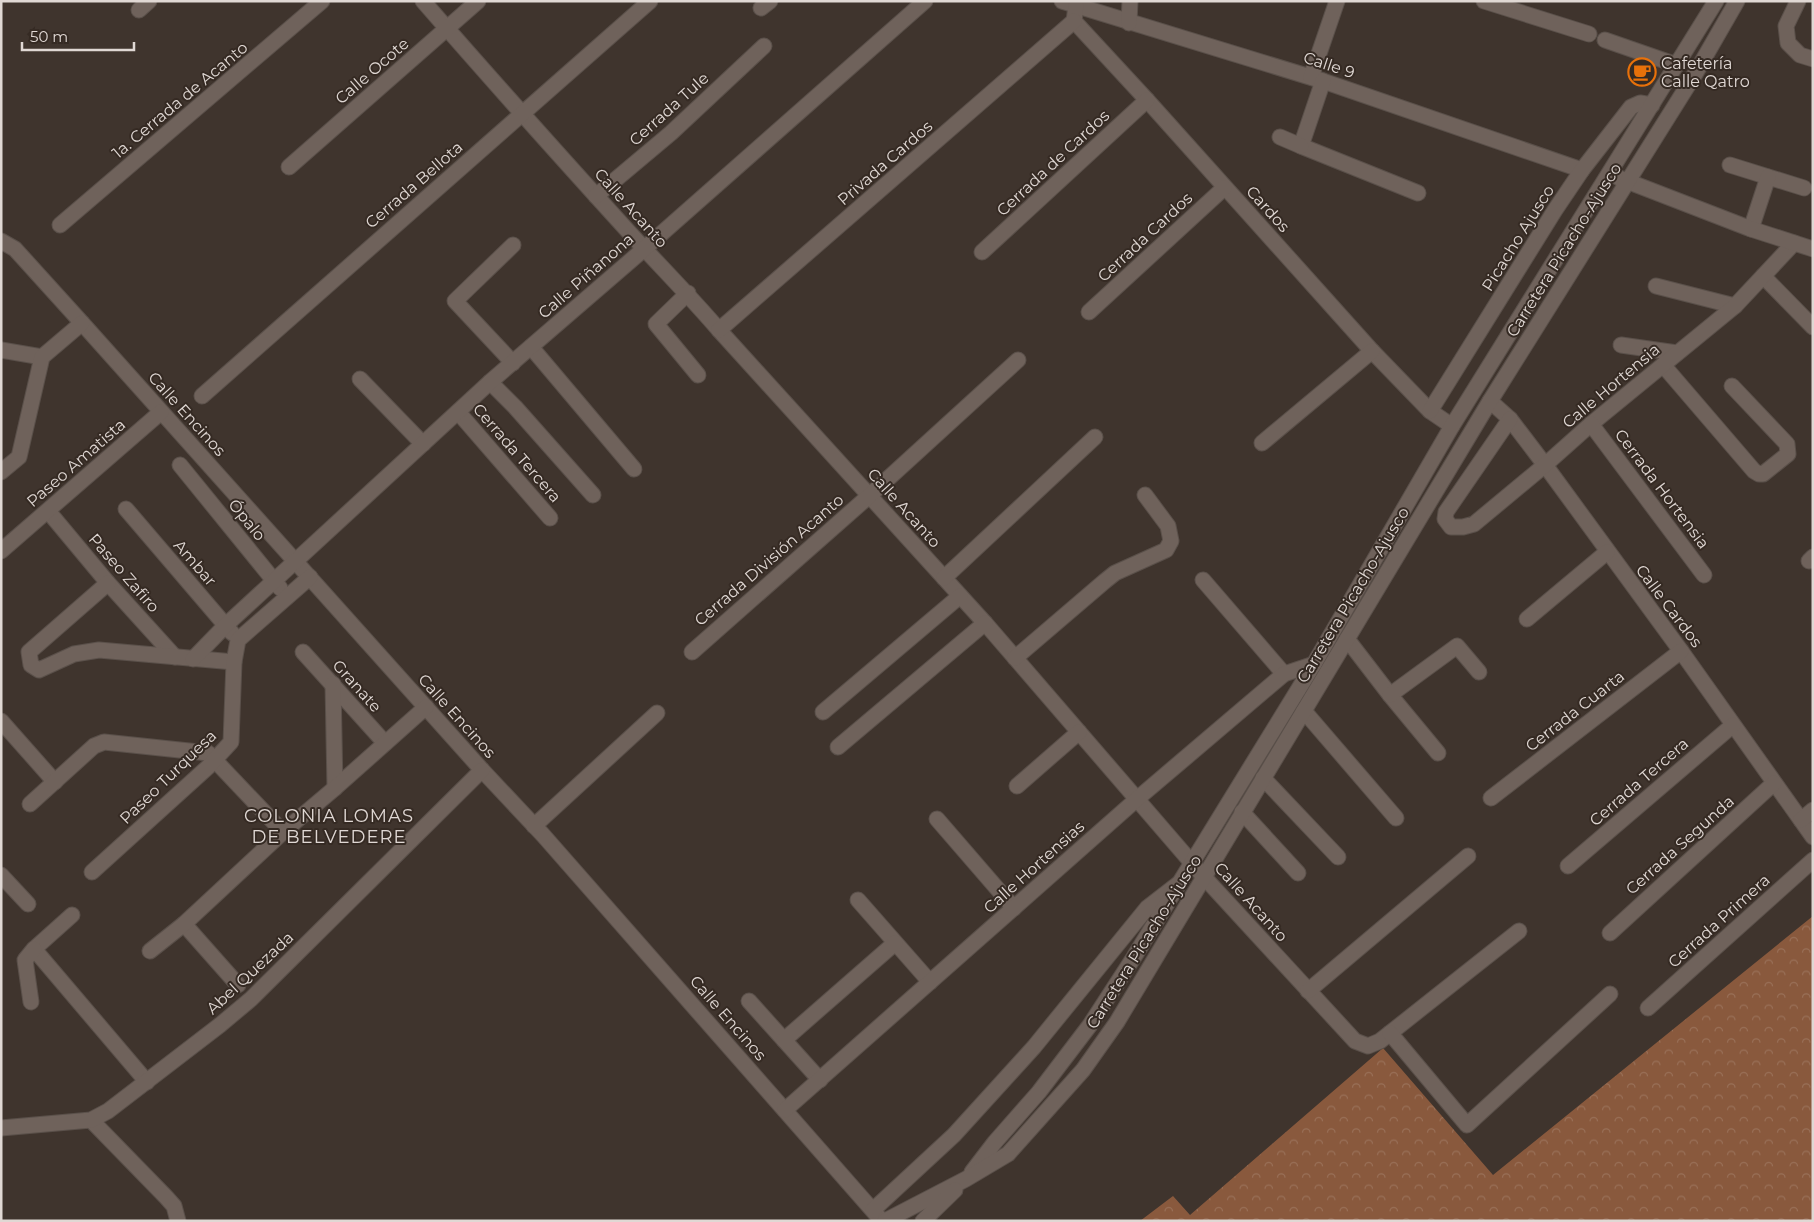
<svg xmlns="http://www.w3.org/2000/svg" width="1814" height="1222" font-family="Montserrat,sans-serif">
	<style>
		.forest { fill: url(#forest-crowns) }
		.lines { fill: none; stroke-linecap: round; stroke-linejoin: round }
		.street-casing { stroke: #5a504a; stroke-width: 17 }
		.secondary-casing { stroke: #5a504a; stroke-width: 17 }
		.street { stroke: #6f625b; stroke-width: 15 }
		.secondary { stroke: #6f625b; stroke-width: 15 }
		.labels { text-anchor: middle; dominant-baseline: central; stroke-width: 4; stroke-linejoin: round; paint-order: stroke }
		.poi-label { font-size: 16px; fill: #e0d8d4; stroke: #352a23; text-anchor: start }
		.street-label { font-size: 16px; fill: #e0d8d4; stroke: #352a23 }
		.neighbourhood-label { font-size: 18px; letter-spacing: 1px; fill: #e0d8d4; stroke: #352a23 }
	</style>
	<defs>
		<pattern id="forest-crowns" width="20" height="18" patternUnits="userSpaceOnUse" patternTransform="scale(1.25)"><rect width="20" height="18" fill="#89593d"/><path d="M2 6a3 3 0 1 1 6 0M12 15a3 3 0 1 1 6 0" fill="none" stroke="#997058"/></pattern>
	</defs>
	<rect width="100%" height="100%" fill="#3f342d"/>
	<path class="forest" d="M1813,916V1221H1140L1173,1196L1190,1215L1383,1048L1493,1175Z"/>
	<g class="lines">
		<g class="street-casing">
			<g id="street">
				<path d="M423,1C490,78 558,154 627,230C658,264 690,296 719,330L985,623L1204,877L1355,1041L1368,1046L1380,1041L1519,931"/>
				<path d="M1062,1L1323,81L1582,170"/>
				<path d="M1484,1L1589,34"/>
				<path d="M1798,1L1786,26L1788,43L1800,55L1813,59"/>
				<path d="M1076,6L1074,21L1147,100L1372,351L1430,411L1452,426"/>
				<path d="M761,8L770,1"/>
				<path d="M139,10L149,1"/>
				<path d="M1129,23L1130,1"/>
				<path d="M1605,40L1677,65"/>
				<path d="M1311,77L1337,1"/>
				<path d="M1323,81L1301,146L1418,193"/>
				<path d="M1280,137L1301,146"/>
				<path d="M1730,165L1804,188"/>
				<path d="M289,167L478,1"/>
				<path d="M596,196L671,133L764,46"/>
				<path d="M60,225L322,1"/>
				<path d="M1751,229L1768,177"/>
				<path d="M1,241L15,249L82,323L482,770L543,835L882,1221"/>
				<path d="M982,252L1147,100"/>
				<path d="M1763,276L1813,327"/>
				<path d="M1656,286L1735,306"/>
				<path d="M688,293L656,324L698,375"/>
				<path d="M1089,312L1224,188"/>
				<path d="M719,330L1074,21"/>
				<path d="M1621,345L1677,353"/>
				<path d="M531,347L634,469"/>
				<path d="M1,350L42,357"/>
				<path d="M513,363L455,301L513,245"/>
				<path d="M1663,365L1754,471L1759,474H1763L1788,454L1787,444L1732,386"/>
				<path d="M360,379L423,444"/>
				<path d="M490,382L515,407L593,495"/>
				<path d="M202,396L650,1"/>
				<path d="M1490,401L1510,419L1545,465L1681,651L1813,837"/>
				<path d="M1430,411L1555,210L1582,170L1631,107L1640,103L1652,105"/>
				<path d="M458,412L550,518"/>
				<path d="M1510,419L1446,512L1445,519L1451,527H1463L1474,524L1545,465L1591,424L1735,306L1794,243"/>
				<path d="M1591,424L1704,575"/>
				<path d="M1262,443L1372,351"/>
				<path d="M180,465L280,588"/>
				<path d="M1,472L19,457L42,357L82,323"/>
				<path d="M126,509L232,633"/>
				<path d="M48,511L108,583L175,657"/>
				<path d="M1,551L161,412"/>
				<path d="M1809,561L1813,557"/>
				<path d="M944,578L1095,437"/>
				<path d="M1203,580L1284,674"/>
				<path d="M108,583L29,652L31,665L39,670L74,654L99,650L234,662"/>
				<path d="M1527,619L1607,552"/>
				<path d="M1347,639L1390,695L1438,753"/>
				<path d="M303,652L385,743"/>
				<path d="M692,652L869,496L1018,360"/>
				<path d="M1015,658L1105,581L1115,573L1166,550L1171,541L1168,526L1145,495"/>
				<path d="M193,659L226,625L490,382L644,249L925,1"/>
				<path d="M333,684L335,788"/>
				<path d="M1390,695L1457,646L1479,672"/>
				<path d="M1304,711L1396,818"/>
				<path d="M823,712L960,596"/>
				<path d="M1,721L55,782"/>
				<path d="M838,747L985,623"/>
				<path d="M1263,778L1338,857"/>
				<path d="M1017,786L1079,732"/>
				<path d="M1491,798L1681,651"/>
				<path d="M30,804L94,746L104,742L208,753L283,832"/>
				<path d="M1242,812L1298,873"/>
				<path d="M937,819L1014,908"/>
				<path d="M1801,820L1813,810"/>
				<path d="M534,826L657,713"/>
				<path d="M1568,866L1733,725"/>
				<path d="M92,872L208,767L231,742L234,662L238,640L310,577"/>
				<path d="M1,875L28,904"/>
				<path d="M858,900L930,982"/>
				<path d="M72,915L34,949L147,1082"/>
				<path d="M184,924L238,985"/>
				<path d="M1610,933L1774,783"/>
				<path d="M150,951L184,924L283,832L335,788L426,707"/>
				<path d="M1308,991L1468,856"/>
				<path d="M749,1001L784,1040"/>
				<path d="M31,1002L25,960L34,949"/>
				<path d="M1648,1008L1813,860"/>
				<path d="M1390,1033L1467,1125L1610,994"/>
				<path d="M820,1080L784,1040L895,943"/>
				<path d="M785,1110L1137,799L1284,674L1314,664"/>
				<path d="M91,1120L166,1197L174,1206L178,1221"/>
				<path d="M1,1128L91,1120L108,1111L220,1025L251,999L482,770"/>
				<path d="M873,1210L954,1135L1034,1047L1147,908L1178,884"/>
			</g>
		</g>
		<g class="secondary-casing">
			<g id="secondary">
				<path d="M1619,178L1751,229L1813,249"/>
				<path d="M972,1172L995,1142L1039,1092L1090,1025L1134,957L1314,664L1452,426L1716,1"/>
				<path d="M885,1221L966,1179L1008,1154L1083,1070L1117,1022L1490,401L1695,74L1737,1"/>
				<path d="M923,1221L955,1190"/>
			</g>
		</g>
		<use href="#street" class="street"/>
		<use href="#secondary" class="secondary"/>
	</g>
	<defs>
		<g id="cafe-ring" transform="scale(1.4375)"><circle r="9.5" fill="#352a23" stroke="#e8710a" stroke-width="1.5"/><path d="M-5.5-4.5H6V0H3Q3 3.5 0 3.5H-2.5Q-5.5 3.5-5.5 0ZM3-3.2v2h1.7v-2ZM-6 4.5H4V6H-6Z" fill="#e8710a"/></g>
	</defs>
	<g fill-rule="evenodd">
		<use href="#cafe-ring" x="1642" y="72"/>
	</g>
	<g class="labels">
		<g class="poi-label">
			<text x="1661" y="63">Cafetería<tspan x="1661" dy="18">Calle Qatro</tspan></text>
		</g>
		<g class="street-label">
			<text transform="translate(1329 65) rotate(18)">Calle 9</text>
			<text transform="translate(372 71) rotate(-41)">Calle Ocote</text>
			<text transform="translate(180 100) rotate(-40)">1a. Cerrada de Acanto</text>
			<text transform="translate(669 109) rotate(-42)">Cerrada Tule</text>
			<text transform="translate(885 163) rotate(-41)">Privada Cardos</text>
			<text transform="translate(1053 163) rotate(-43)">Cerrada de Cardos</text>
			<text transform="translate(414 185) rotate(-41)">Cerrada Bellota</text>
			<text transform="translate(631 208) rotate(48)">Calle Acanto</text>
			<text transform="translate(1268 209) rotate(48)">Cardos</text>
			<text transform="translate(1145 237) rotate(-43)">Cerrada Cardos</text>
			<text transform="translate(1518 238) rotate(-58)">Picacho Ajusco</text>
			<text transform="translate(1564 250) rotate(-58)">Carretera Picacho-Ajusco</text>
			<text transform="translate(586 276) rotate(-41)">Calle Piñanona</text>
			<text transform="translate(1611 386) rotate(-40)">Calle Hortensia</text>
			<text transform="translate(187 414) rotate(48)">Calle Encinos</text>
			<text transform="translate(517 453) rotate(49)">Cerrada Tercera</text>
			<text transform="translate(76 463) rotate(-41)">Paseo Amatista</text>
			<text transform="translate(1662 489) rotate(53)">Cerrada Hortensia</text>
			<text transform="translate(904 508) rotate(48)">Calle Acanto</text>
			<text transform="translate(247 520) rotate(51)">Ópalo</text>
			<text transform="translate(769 560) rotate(-41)">Cerrada División Acanto</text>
			<text transform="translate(195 563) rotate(49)">Ambar</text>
			<text transform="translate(124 573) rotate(49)">Paseo Zafiro</text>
			<text transform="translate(1353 595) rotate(-59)">Carretera Picacho-Ajusco</text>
			<text transform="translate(1669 606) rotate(53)">Calle Cardos</text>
			<text transform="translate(357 686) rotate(48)">Granate</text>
			<text transform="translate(1575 711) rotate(-38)">Cerrada Cuarta</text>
			<text transform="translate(457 716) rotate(48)">Calle Encinos</text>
			<text transform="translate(168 777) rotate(-44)">Paseo Turquesa</text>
			<text transform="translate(1639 782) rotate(-41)">Cerrada Tercera</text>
			<text transform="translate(1680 845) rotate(-42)">Cerrada Segunda</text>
			<text transform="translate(1034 867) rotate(-42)">Calle Hortensias</text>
			<text transform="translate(1251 902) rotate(48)">Calle Acanto</text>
			<text transform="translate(1719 921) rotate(-42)">Cerrada Primera</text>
			<text transform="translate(1144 942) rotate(-58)">Carretera Picacho-Ajusco</text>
			<text transform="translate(250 973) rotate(-43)">Abel Quezada</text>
			<text transform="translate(728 1018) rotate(49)">Calle Encinos</text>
		</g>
		<g class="neighbourhood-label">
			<text x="329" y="816">COLONIA LOMAS<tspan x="329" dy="21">DE BELVEDERE</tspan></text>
		</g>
	</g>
	<rect width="1814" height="1222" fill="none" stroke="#e0d8d4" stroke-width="5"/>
	<path d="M22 42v8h112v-8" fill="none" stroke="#e0d8d4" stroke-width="2.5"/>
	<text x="30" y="42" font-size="15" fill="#e0d8d4" stroke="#352a23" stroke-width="4" paint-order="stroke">50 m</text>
</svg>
